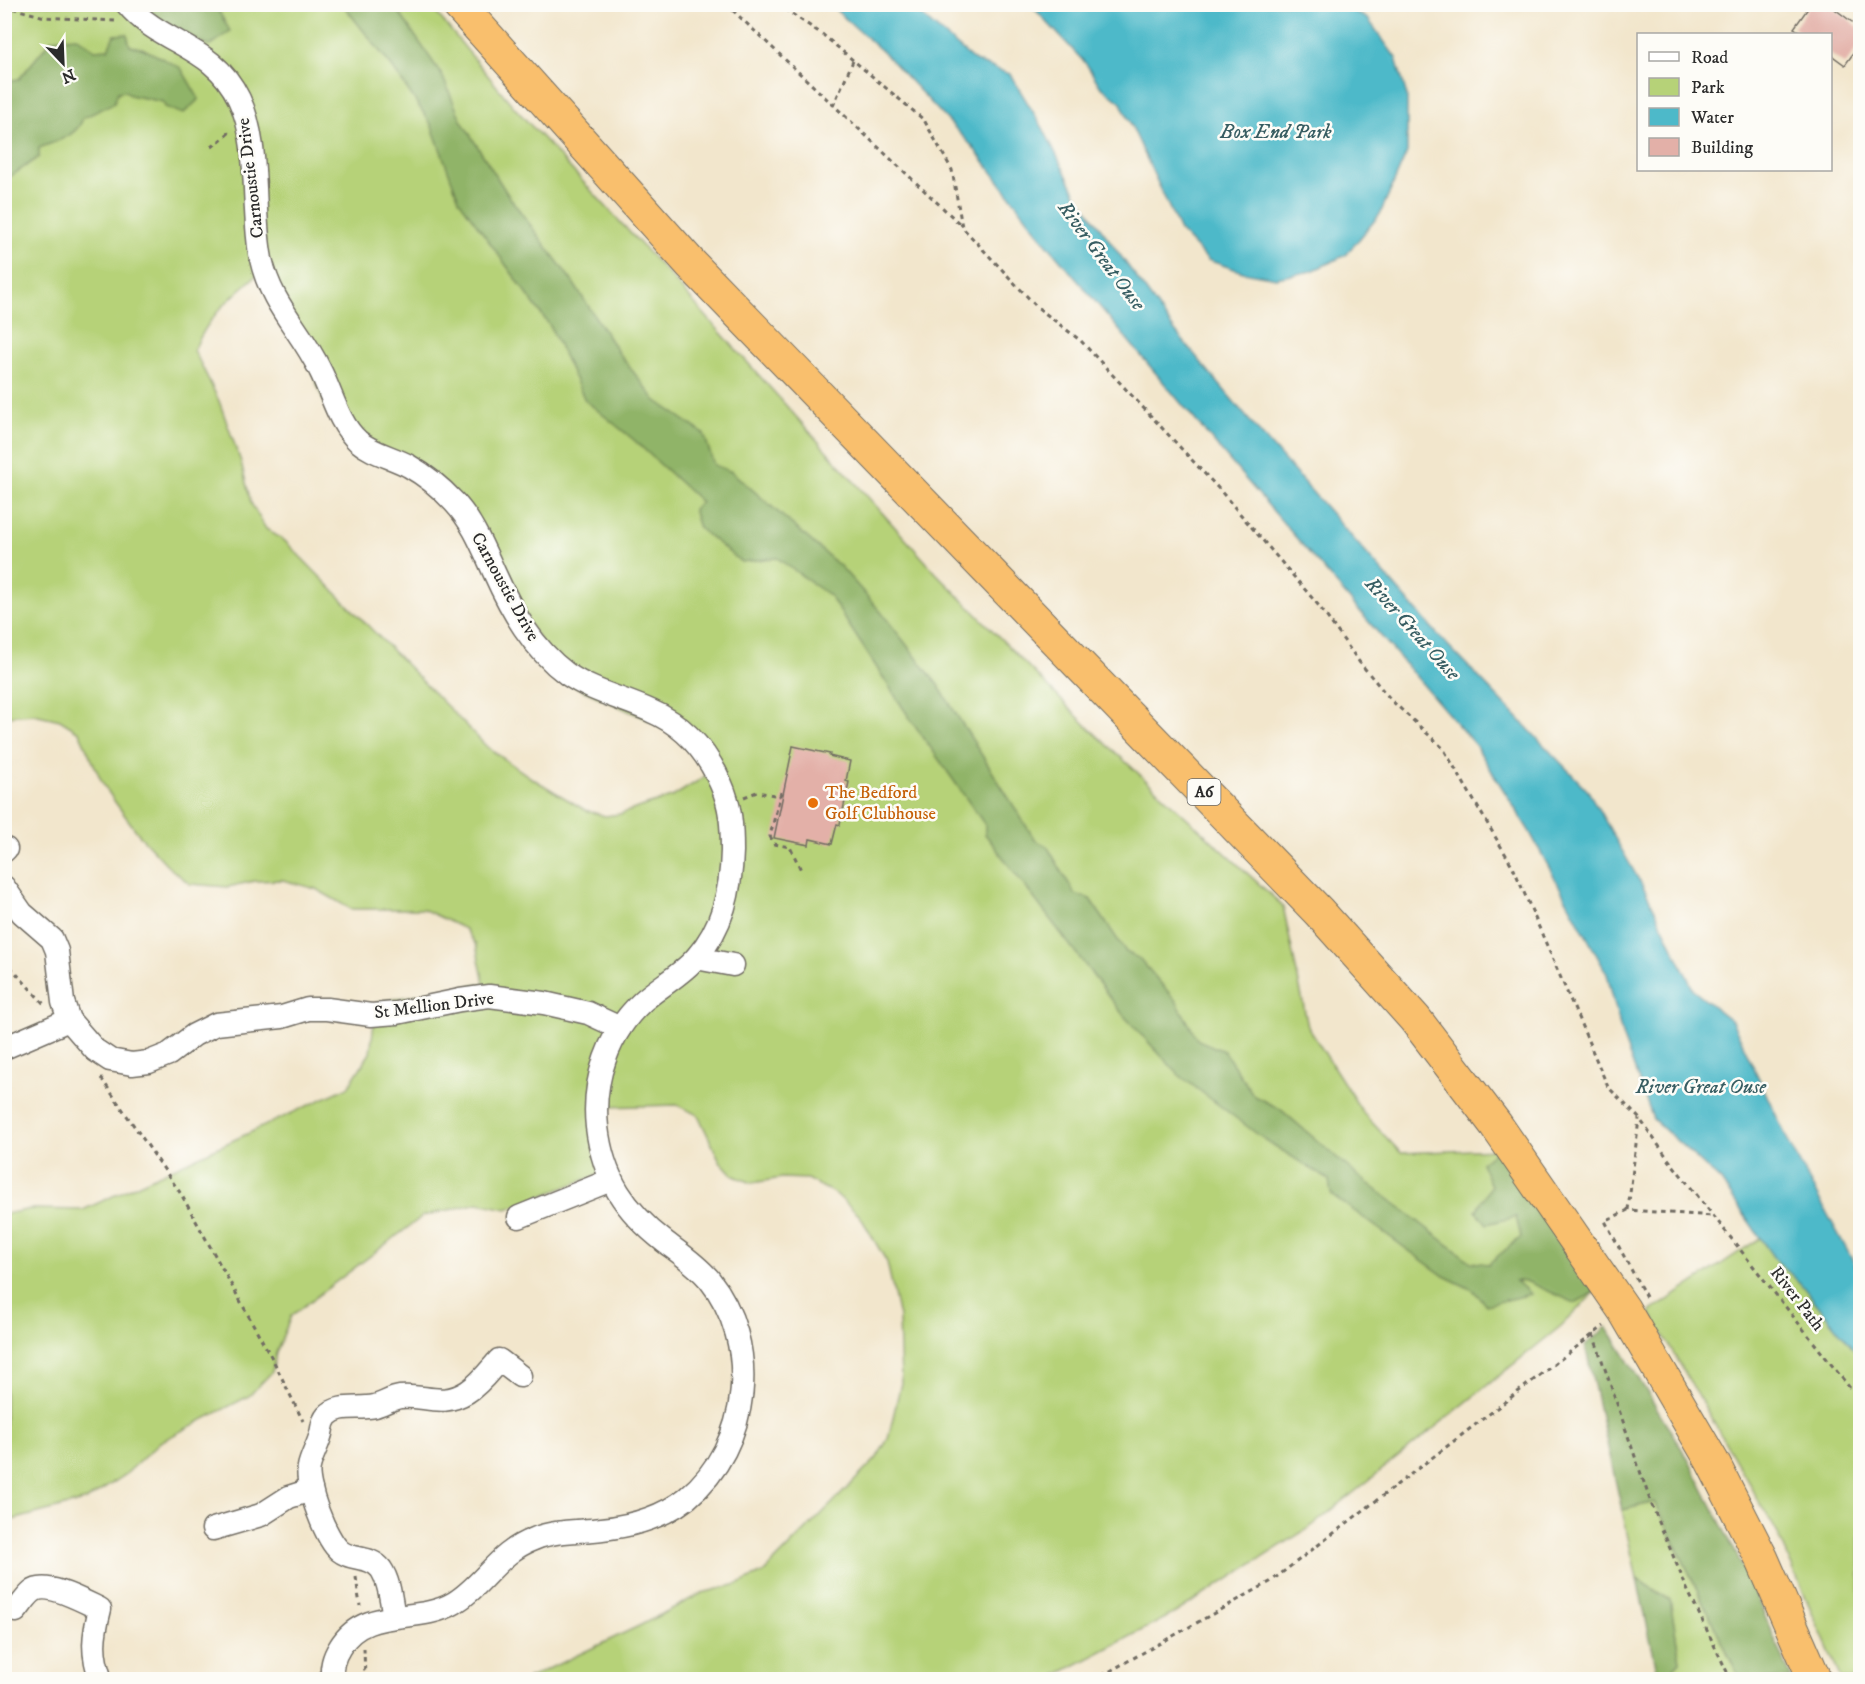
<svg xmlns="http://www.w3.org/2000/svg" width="1865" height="1684" font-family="'IM FELL DW Pica',serif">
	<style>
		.green { fill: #b6d278; stroke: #707e52; stroke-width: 1.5; fill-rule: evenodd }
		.forest { fill: #90b468; stroke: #5e704a; stroke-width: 1.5 }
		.water { fill: #4db9c9; stroke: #3c727a; stroke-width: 1.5 }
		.building { fill: #e3b0a8 }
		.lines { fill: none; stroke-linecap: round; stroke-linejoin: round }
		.minor-casing { stroke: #716c63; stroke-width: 25 }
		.highway-casing { stroke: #716c63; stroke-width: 35 }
		.path { stroke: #716c63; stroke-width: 3; stroke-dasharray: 4.5 4.5; stroke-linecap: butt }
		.minor { stroke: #fff; stroke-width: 22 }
		.highway { stroke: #f9bf6d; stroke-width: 33 }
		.food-dot { fill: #e8710a; stroke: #fdfcf7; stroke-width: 2 }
		.labels { text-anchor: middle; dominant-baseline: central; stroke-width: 5; stroke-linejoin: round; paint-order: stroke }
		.shield { fill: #fdfcf7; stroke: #6a6a68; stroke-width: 1.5 }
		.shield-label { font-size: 16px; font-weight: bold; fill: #2b2b2b }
		.street-label { font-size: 18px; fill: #2b2b2b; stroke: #fdfcf7 }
		.food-label { font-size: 18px; fill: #c56008; stroke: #fdfcf7; text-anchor: start }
		.water-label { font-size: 20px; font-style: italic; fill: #375d62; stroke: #fdfcf7 }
	</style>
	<rect width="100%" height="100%" fill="#fdfcf7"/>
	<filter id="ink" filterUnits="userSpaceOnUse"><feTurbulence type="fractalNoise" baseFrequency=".0167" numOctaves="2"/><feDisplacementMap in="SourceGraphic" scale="12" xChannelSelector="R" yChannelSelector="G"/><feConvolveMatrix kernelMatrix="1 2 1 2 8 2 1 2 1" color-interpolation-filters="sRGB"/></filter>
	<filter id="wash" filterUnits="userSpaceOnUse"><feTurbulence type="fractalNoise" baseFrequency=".008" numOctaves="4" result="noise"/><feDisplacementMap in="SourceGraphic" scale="24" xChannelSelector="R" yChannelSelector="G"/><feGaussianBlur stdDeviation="1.35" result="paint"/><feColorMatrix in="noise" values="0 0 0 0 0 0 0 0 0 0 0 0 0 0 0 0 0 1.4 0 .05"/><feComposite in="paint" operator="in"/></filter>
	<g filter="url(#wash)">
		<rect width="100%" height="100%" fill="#f2e6cc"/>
		<g class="green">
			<path d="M5,5H430L513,106L671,277L936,573L1089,728L1283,906L1308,1027L1363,1113L1401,1153L1498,1149L1595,1292L1561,1326L1312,1526L1175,1613L1049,1679H527L641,1625L702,1593L738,1584L763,1573L876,1459L888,1439L901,1383L899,1317L887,1262L860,1216L836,1194L807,1179L782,1178L752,1183L734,1176L720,1161L698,1115L677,1105L603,1107L608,1171L507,1209L478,1203L423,1216L291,1316L276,1353L272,1372L249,1396L160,1442L125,1475L87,1500L5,1522V1214L31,1209L83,1210L348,1087L370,1053L377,1002L484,983L476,945L465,929L423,909H351L316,889L283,880L254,881L228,887L190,884L171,869L140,836L115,802L103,784L79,732L60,720L34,714L5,716ZM257,275L307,359L324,402L459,519L569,684L651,721L677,737L709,774L674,796L620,814L605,816L585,810L530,777L487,747L285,541L266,529L251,503L241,462L219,401L194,350C210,314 228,300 257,275Z"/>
			<path d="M1760,1238L1774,1258L1800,1283L1860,1357V1679H1841L1778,1534L1650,1312Z"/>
			<path d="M1655,1502L1740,1679H1662L1680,1661L1670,1600L1637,1579L1622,1510Z"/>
		</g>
		<g class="forest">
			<path d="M139,5H219L218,10L230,31L210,46L164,27Z"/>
			<path d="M343,5H394L442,75L461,120L508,195L572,281L618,352L655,400L704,434L714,465L732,472L841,567L881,612L938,685L1035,840L1047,846L1075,894L1090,899L1126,952L1140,959L1176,1001L1198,1040L1224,1051L1254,1096L1280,1109L1356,1174L1471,1262L1488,1264L1521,1237L1516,1217L1487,1224L1476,1211L1491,1186L1481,1163L1498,1149L1595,1292L1575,1303L1528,1282L1516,1281L1531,1294L1486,1305L1473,1290L1444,1276L1331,1194L1329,1180L1265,1140L1179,1075L1124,1016L985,834V825L909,717L830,596L777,558L741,562L699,528L693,509L701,502L634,440L585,400L550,326L459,200L431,124L393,68Z"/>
			<path d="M127,34L130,46L142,48L181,68L199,99L183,114L165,107L163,102L130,95L125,91L118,92L114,103L83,118C77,137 56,141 39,148V157L5,180V81L19,79L52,39L76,37L95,50L108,49L114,35Z"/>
			<path d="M1607,1327L1688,1459L1747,1575L1792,1679H1740L1655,1502L1622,1510L1585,1345Z"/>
			<path d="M1637,1579L1670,1600L1680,1661L1662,1679H1659Z"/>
		</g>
		<g class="water">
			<path d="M1341,4L1368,19L1396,58L1407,96V152L1380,214L1346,255L1312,271L1276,278L1243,272L1208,260L1180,231L1121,103L1100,86L1087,65L1031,5Z"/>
			<path d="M830,5H909L975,61L1010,74L1043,128L1076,194L1175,331L1254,426L1440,637L1588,791L1647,894L1694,991L1732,1021L1791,1147L1860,1274V1357L1800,1283L1774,1258L1721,1181L1653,1119L1623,1038L1607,974L1528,829L1476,746L1223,453L1046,243L973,147L882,51Z"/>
		</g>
		<g id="blocks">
			<g class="building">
				<path d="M1811,4H1828L1860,28V44L1845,65L1830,54V34H1803L1794,28Z"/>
				<path d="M793,746L830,754L829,756L850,761L846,781L849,782L840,825L837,824L832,844L810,839L809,845L774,838Z"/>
			</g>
		</g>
	</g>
	<g filter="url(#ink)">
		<use href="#blocks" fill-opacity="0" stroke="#716c63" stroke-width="1.5"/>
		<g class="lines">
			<g class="minor-casing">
				<g id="minor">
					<path d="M127,4C162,46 213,44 239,99C261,145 251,209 261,259C272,307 300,328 320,370C332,393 338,423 358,441C372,453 392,457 409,466C425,475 442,489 454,502C473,522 483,548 494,572C511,610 533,649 567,674C593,692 623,698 651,711C684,725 707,752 721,784C731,806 732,827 732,851C731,891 723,927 696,958C681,975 660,986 643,1001C608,1033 592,1081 597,1127C603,1178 625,1211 665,1242C681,1254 696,1264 709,1279C761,1344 751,1445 687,1498C663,1517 632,1526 602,1529C579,1532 555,1530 534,1539C498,1552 484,1585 454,1603C417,1625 365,1605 340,1647C333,1658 331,1667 332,1680"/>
					<path d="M4,851L6,849"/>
					<path d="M4,887L22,913L52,939L57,951L63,1002L69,1020L95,1050L110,1060L132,1064L149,1062L169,1054L194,1035L216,1024L282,1017L308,1009H327L371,1015L397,1013L460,1000L489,996L544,1003L588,1013L620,1028"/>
					<path d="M696,958L733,965"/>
					<path d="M4,1048L69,1020"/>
					<path d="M519,1217L611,1180"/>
					<path d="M213,1529L261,1515L289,1497L311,1490"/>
					<path d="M16,1611C21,1605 26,1597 32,1592C46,1580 85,1602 100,1609C93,1636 91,1653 101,1680"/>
					<path d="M394,1617C391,1602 390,1582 381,1569C370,1555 352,1561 340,1551C326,1540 305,1484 309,1467C311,1457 317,1447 320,1437C323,1429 321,1423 327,1416C339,1403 359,1410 375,1406C383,1404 392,1398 400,1397C424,1394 441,1408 467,1392C480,1384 490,1370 499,1360L520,1376"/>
				</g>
			</g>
			<g class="highway-casing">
				<path id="highway" d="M458,4L691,264L1319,912L1415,1019L1496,1125L1624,1310L1712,1461L1762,1559L1815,1680"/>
			</g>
			<g class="path">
				<path d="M726,4L961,225"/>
				<path d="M777,4L822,34L924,120L952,170L962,227L1037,307L1081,341L1218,488L1319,606L1360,663L1392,701L1443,748L1513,867L1608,1087L1639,1118L1669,1160L1850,1388L1860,1397"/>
				<path d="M4,6L45,17L115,21"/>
				<path d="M833,106L853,61"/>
				<path d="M212,147L230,132"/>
				<path d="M781,792L770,836L774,844L790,847L802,872"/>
				<path d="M744,797L757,792L780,796"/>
				<path d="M4,960L44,1004"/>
				<path d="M101,1078L181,1194L273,1360L303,1421"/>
				<path d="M1628,1210L1639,1119"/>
				<path d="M1646,1297L1605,1221L1628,1210L1713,1216"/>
				<path d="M1593,1334L1651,1503L1687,1589L1731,1680"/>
				<path d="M356,1577L360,1606"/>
				<path d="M364,1648L365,1680"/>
				<path d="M1094,1680L1270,1582L1604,1326"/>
			</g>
			<use href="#minor" class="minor"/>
			<use href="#highway" class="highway"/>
		</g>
	</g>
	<circle class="food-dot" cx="813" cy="803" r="6"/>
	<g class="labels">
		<rect class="shield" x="1187.5" y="779" width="33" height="26" rx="4.5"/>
		<g class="shield-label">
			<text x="1204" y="792">A6</text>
		</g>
		<g class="street-label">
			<text transform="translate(251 178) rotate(-97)">Carnoustie Drive</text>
			<text transform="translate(505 587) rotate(61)">Carnoustie Drive</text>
			<text transform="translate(434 1006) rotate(-7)">St Mellion Drive</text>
			<text transform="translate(1797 1299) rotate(52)">River Path</text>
		</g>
		<g class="food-label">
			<text x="825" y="793">The Bedford<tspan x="825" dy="21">Golf Clubhouse</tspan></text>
		</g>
		<g class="water-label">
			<text x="1276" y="132">Box End Park</text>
			<text transform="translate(1101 256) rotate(53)">River Great Ouse</text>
			<text transform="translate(1412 629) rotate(48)">River Great Ouse</text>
			<text x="1701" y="1087">River Great Ouse</text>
		</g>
	</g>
	<rect width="1865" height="1684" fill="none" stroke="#fdfcf7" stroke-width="24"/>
	<rect x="1637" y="33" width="195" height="138" fill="#fdfcf7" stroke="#a9a8a5" stroke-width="1.5"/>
	<rect x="1649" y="52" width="30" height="9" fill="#ffffff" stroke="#a9a8a5" stroke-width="1.5"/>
	<text x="1691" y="63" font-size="18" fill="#2b2b2b">Road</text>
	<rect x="1649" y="78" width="30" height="18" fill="#b6d278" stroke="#a9a8a5" stroke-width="1.5"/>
	<text x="1691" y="93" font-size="18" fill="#2b2b2b">Park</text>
	<rect x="1649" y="108" width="30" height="18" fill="#4db9c9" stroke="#a9a8a5" stroke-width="1.5"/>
	<text x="1691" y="123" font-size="18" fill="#2b2b2b">Water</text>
	<rect x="1649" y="138" width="30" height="18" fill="#e3b0a8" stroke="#a9a8a5" stroke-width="1.5"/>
	<text x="1691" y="153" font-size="18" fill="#2b2b2b">Building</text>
	<g transform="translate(63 63) rotate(157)" stroke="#fdfcf7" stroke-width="4.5" paint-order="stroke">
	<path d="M0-4.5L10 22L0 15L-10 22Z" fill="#2b2b2b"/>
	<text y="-9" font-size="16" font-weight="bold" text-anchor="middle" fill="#2b2b2b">N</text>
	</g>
</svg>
